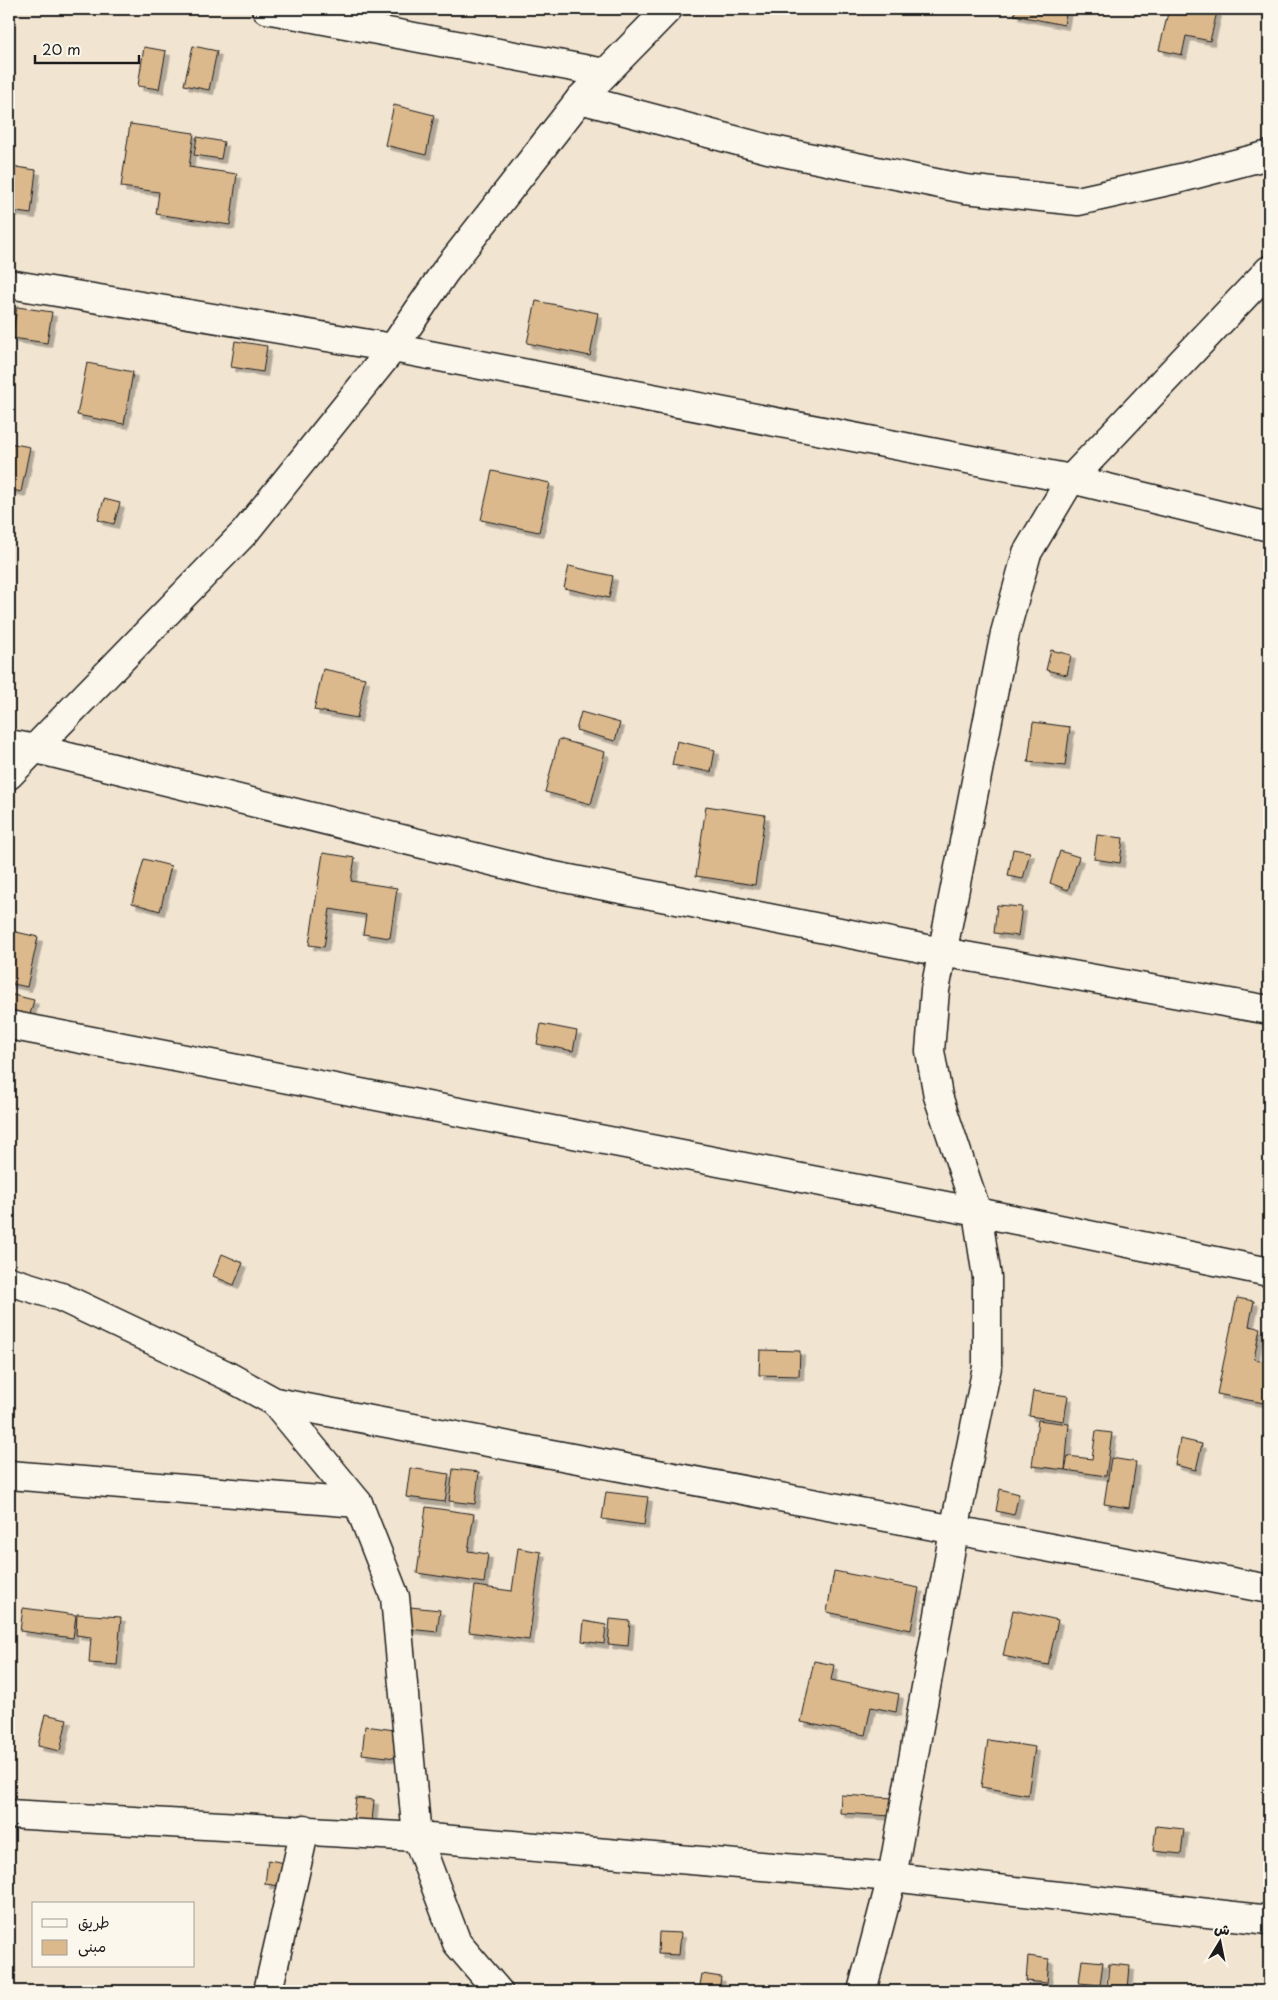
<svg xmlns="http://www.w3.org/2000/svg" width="1278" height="2000" font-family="'Playpen Sans','Playpen Sans Arabic',sans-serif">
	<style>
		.building { fill: #dbb98d; stroke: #1c1c1c; filter: url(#shadow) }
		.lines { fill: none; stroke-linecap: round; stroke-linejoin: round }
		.street-casing { stroke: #1c1c1c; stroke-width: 31 }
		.street { stroke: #fbf7ec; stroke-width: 28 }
	</style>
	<defs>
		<filter id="shadow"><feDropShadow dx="4.5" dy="4.5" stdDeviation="0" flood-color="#0004"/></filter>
	</defs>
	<rect width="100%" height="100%" fill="#f1e4d0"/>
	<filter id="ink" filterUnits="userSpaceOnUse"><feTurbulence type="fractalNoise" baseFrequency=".02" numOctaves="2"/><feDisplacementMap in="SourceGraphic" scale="10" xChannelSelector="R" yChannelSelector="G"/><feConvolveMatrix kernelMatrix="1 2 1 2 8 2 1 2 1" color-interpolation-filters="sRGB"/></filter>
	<g filter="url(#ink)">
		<g class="building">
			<path d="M1016,9H1067L1064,25L1014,15Z"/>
			<path d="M1169,9H1204L1217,12L1210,41L1186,36L1182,55L1159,50Z"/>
			<path d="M1262,9H1269V13L1261,12Z"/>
			<path d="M193,46L217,51L209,90L184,85Z"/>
			<path d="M144,47L166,51L159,89L138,86Z"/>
			<path d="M394,105L434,115L426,155L385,145Z"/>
			<path d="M130,124L194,133L189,167L237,174L230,225L156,214L159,192L121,187Z"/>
			<path d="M197,137L224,142L221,159L194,155Z"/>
			<path d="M9,166L36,170L31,214L9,211Z"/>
			<path d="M536,301L598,313L590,356L527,343Z"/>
			<path d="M17,307L52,312L47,343L12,338Z"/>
			<path d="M235,341L267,346L263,372L231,367Z"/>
			<path d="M87,363L133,372L124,424L77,415Z"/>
			<path d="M9,443L30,447L21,492L9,489Z"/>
			<path d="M492,471L550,483L539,532L481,520Z"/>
			<path d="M104,499L120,503L114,524L98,520Z"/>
			<path d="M569,566L613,576L609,598L564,588Z"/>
			<path d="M1051,650L1071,655L1067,675L1046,670Z"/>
			<path d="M323,669L365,678L357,718L314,710Z"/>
			<path d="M581,712L620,723L615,741L576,730Z"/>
			<path d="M1033,722L1070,727L1065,766L1028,762Z"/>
			<path d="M559,739L605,752L591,804L545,792Z"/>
			<path d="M677,741L715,750L711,772L672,765Z"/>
			<path d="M706,806L765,815L755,885L696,876Z"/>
			<path d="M1097,835L1123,838L1120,863L1094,859Z"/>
			<path d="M1013,849L1030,852L1023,879L1008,876Z"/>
			<path d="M1060,851L1079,857L1068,890L1050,883Z"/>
			<path d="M323,853L355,858L351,881L397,888L390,938L363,934L366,915L330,909L324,947L309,945Z"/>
			<path d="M144,859L171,866L160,911L132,903Z"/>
			<path d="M997,905L1022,907L1018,936L994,933Z"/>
			<path d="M12,931L38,937L27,987L9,983V947Z"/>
			<path d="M9,994L34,1000L29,1018L9,1013Z"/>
			<path d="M541,1024L577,1031L573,1051L537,1044Z"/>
			<path d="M222,1254L243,1263L234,1285L213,1276Z"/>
			<path d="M1237,1298L1254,1301L1249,1326L1260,1328L1254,1359L1269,1362V1404L1217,1394Z"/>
			<path d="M760,1350L800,1351L799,1376L759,1375Z"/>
			<path d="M1033,1391L1068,1396L1064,1421L1029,1416Z"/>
			<path d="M1038,1420L1069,1424L1065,1470L1032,1466Z"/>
			<path d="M1096,1431L1112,1433L1106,1476L1065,1470L1068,1456L1092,1459Z"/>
			<path d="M1180,1439L1202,1444L1196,1470L1175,1465Z"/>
			<path d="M1111,1458L1136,1462L1129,1508L1104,1504Z"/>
			<path d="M410,1468L449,1474L445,1502L406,1497Z"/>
			<path d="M453,1469L479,1472L475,1504L449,1501Z"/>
			<path d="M1000,1489L1019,1494L1014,1515L996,1511Z"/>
			<path d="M606,1492L648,1497L644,1525L602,1519Z"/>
			<path d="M426,1507L474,1514L468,1551L488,1554L484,1583L417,1573Z"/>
			<path d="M518,1548L541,1552L529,1640L469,1632L475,1586L512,1591Z"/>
			<path d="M834,1571L919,1588L911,1630L827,1612Z"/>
			<path d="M410,1607L440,1610L437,1632L408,1629Z"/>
			<path d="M23,1608L76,1615L73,1638L20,1631Z"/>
			<path d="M1013,1610L1058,1620L1048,1665L1003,1656Z"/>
			<path d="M77,1614L121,1617L117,1665L89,1663L91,1637L76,1635Z"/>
			<path d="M610,1619L630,1621L628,1646L608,1644Z"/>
			<path d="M584,1621L606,1625L604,1644L582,1641Z"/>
			<path d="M814,1661L834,1665L831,1680L899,1694L896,1712L871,1707L865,1735L801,1722Z"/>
			<path d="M45,1714L67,1719L60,1751L38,1746Z"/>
			<path d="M365,1726L417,1733L413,1760L362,1754Z"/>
			<path d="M988,1740L1035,1747L1028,1795L981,1787Z"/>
			<path d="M841,1795L894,1798L892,1816L840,1813Z"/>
			<path d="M356,1798L374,1800L372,1822L353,1820Z"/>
			<path d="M1156,1826L1184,1829L1181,1854L1153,1851Z"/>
			<path d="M268,1860L298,1865L295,1888L265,1884Z"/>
			<path d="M659,1932L681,1933L679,1955L658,1954Z"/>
			<path d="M1028,1956L1049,1959L1047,1983L1026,1981Z"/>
			<path d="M1082,1960L1103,1962L1100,1985L1079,1983Z"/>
			<path d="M1109,1964L1130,1966L1128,1989L1107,1987Z"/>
			<path d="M702,1974L721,1977L719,1991H699Z"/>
		</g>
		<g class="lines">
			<g class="street-casing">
				<g id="street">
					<path d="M266,9L605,73"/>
					<path d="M580,99L768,149L965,189L1078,201L1181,178L1269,155"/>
					<path d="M9,284L393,348L1071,479L1269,527"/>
					<path d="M9,744L36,749L544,874L942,952L1269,1010"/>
					<path d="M9,775L245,532L393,348L444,273L580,99L668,9"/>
					<path d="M9,1025L977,1212L1269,1272"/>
					<path d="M9,1281L61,1297L226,1375L275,1402L1269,1589"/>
					<path d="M275,1402L358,1503L395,1597L417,1837L457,1943L498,1991"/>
					<path d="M9,1475L358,1503"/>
					<path d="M9,1814L417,1837L892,1877L1269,1920"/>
					<path d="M268,1991L305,1829"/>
					<path d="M862,1991L892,1877L954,1531L987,1367V1277L977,1212L938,1096L930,1051L935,990L1005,633L1027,553L1071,479L1269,270"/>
				</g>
			</g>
			<use href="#street" class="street"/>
		</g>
	</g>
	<rect width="1278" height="2000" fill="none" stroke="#fbf7ec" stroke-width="30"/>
	<rect x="15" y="15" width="1248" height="1970" fill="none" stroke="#1c1c1c" stroke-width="2" filter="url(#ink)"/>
	<rect x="32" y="1902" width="162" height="65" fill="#fbf7ec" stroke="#a29f99"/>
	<rect x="42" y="1919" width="25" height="8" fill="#fbf7ec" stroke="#a29f99"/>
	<text x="78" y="1928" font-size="15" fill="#1c1c1c">طريق</text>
	<rect x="42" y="1940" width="25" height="15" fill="#dbb98d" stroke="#a29f99"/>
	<text x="78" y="1952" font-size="15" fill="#1c1c1c">مبنى</text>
	<g transform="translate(1220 1942) rotate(10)" stroke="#fbf7ec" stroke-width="4" paint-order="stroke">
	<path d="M0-4L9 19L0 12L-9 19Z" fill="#1c1c1c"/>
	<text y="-8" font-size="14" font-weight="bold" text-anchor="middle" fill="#1c1c1c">ش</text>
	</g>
	<path d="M35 55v8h104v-8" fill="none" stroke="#1c1c1c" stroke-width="2.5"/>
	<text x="42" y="55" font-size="15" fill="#1c1c1c" stroke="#fbf7ec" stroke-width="4" paint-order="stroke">20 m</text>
</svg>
